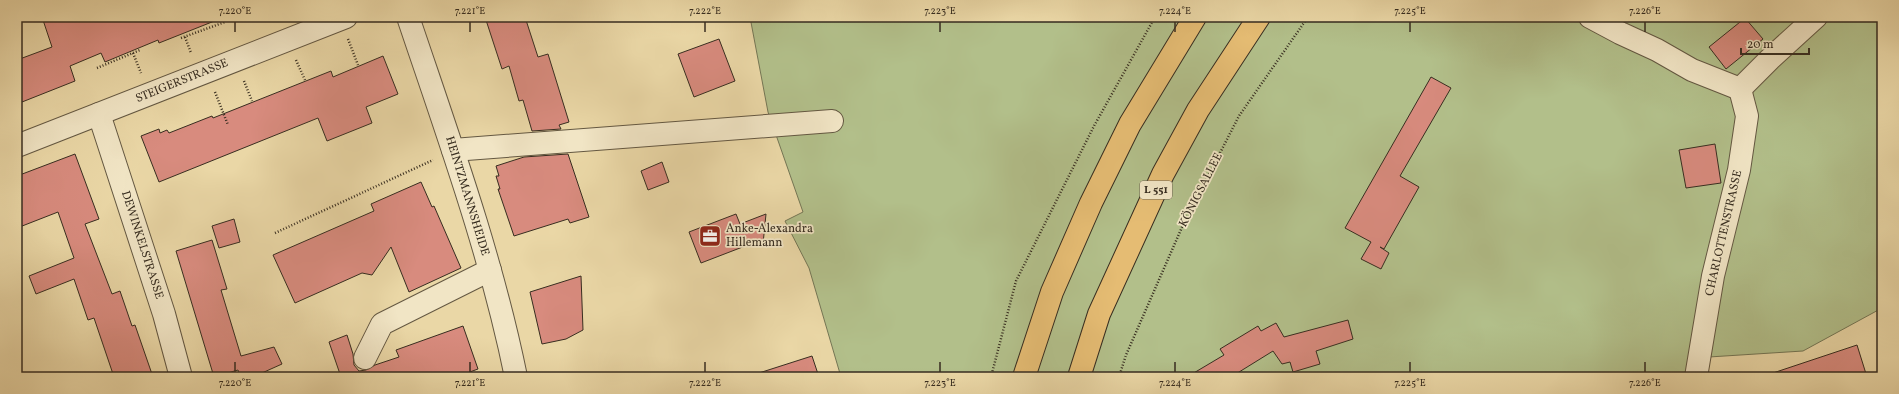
<svg xmlns="http://www.w3.org/2000/svg" width="1899" height="394" font-family="Vollkorn,serif">
	<style>
		.green { fill: #b2bf8a; stroke: #747655 }
		.building { fill: #d88b7e; stroke: #372d20 }
		.lines { fill: none; stroke-linecap: round; stroke-linejoin: round }
		.minor-casing { stroke: #645842; stroke-width: 24 }
		.major-casing { stroke: #372d20; stroke-width: 24 }
		.path { stroke: #372d20; stroke-width: 2.5; stroke-dasharray: 1 2; stroke-linecap: butt }
		.minor { stroke: #f1e5c5; stroke-width: 22 }
		.major { stroke: #e5bc73; stroke-width: 22 }
		.ticks { fill: none; stroke: #372d20; stroke-width: 1.5 }
		.labels { text-anchor: middle; dominant-baseline: central; stroke-width: 3.5; stroke-linejoin: round; paint-order: stroke }
		.shield { fill: #f1e5c5; stroke: #6f6452; stroke-width: 1 }
		.shield-label { font-size: 11px; font-weight: bold; fill: #372d20 }
		.street-label { font-size: 12px; fill: #372d20; stroke: #f1e5c5 }
		.poi-label { font-size: 12px; fill: #372d20; stroke: #f1e5c5; text-anchor: start }
		.neatline { fill: none; stroke: #372d20; stroke-width: 1.5 }
		.ticks-label { font-size: 10px; text-anchor: middle; fill: #372d20 }
	</style>
	<rect width="100%" height="100%" fill="#ead7a6"/>
	<filter id="stains"><feTurbulence type="fractalNoise" baseFrequency=".005" numOctaves="4"/><feColorMatrix values="0 0 0 0 .2 0 0 0 0 .09 0 0 0 0 .02 0 0 0 .5 -.17"/></filter>
	<radialGradient id="worn" r=".72"><stop offset=".6" stop-color="#630" stop-opacity="0"/><stop offset="1" stop-color="#630" stop-opacity=".3"/></radialGradient>
	<path class="green" d="M750,17H1882V308L1803,351L1709,357L1707,377H841L809,268L785,221L803,212L768,112Z"/>
	<g class="building">
		<path d="M42,17H222V18L159,43L158,40L105,62L101,53L70,66L75,81L22,102L17,89V60L52,47Z"/>
		<path d="M485,17H525L538,57L548,54L569,122L559,125L561,129L532,131L523,100L519,101L509,66L502,69Z"/>
		<path d="M1745,18L1763,39L1726,69L1709,47Z"/>
		<path d="M719,39L735,81L694,97L678,54Z"/>
		<path d="M383,56L398,94L366,107L372,123L327,141L318,118L159,182L141,136L159,129L160,133L167,130L169,133L212,116L213,118L331,71L333,77Z"/>
		<path d="M1431,77L1451,88L1400,176L1419,187L1384,249L1380,247L1389,253L1381,269L1361,259L1371,242L1345,228Z"/>
		<path d="M1715,144L1721,183L1686,188L1679,150Z"/>
		<path d="M75,154L99,219L85,224L112,294L120,291L132,326L135,325L153,377H114L94,318L88,320L74,279L36,294L29,276L74,258L58,212L17,228V176Z"/>
		<path d="M568,154L589,217L570,223L568,219L514,236L498,189H500L496,176H499L496,166L524,157Z"/>
		<path d="M662,162L669,182L648,190L641,171Z"/>
		<path d="M421,182L432,207L434,206L461,268L409,292L391,247L372,275L362,273L295,303L273,255L374,211L371,204Z"/>
		<path d="M736,214L740,224L766,214L763,244L753,243L701,263L689,232Z"/>
		<path d="M234,219L240,242L219,248L212,226Z"/>
		<path d="M212,240L227,289L221,290L241,356L274,347L282,364L253,377H241L238,370L214,377L176,251Z"/>
		<path d="M581,276L583,330L566,339L542,344L530,292Z"/>
		<path d="M1348,320L1353,339L1316,351L1320,364L1293,372L1290,362L1282,364L1273,351L1231,377H1187L1224,355L1220,349L1258,326L1261,331L1276,323L1284,337Z"/>
		<path d="M463,326L478,369L456,377H341L329,342L347,335L353,354L354,365L359,371L366,370L375,365L399,357L396,350Z"/>
		<path d="M1857,345L1867,377H1770V374Z"/>
		<path d="M812,356L819,377H759V373Z"/>
	</g>
	<g class="lines">
		<g class="minor-casing">
			<g id="minor">
				<path d="M408,17C448,136 491,254 516,377"/>
				<path d="M1590,17L1620,33L1657,50L1692,70L1740,89"/>
				<path d="M1740,89L1770,59L1816,17"/>
				<path d="M99,114L164,314L181,377"/>
				<path d="M17,146L346,17"/>
				<path d="M453,150L832,121"/>
				<path d="M365,358L382,324L490,270"/>
				<path d="M1696,377L1713,276L1739,170L1747,116L1740,89"/>
			</g>
		</g>
		<g class="major-casing">
			<g id="major">
				<path d="M1024,377L1052,292L1091,203L1130,124L1195,17"/>
				<path d="M1079,377L1099,314L1163,174L1198,110L1259,17"/>
			</g>
		</g>
		<g class="path">
			<path d="M185,37L191,53"/>
			<path d="M181,38L225,22"/>
			<path d="M348,39L358,65"/>
			<path d="M133,53L141,73"/>
			<path d="M296,60L305,80"/>
			<path d="M97,68L140,50"/>
			<path d="M244,81L252,101"/>
			<path d="M215,92L228,125"/>
			<path d="M275,233L433,160"/>
			<path d="M991,377L1016,281L1094,126L1155,17"/>
			<path d="M1119,377L1126,355L1183,225L1239,116L1308,17"/>
		</g>
		<use href="#minor" class="minor"/>
		<use href="#major" class="major"/>
	</g>
	<path class="ticks" d="M235,22V32M470,22V32M705,22V32M940,22V32M1175,22V32M1410,22V32M1645,22V32M235,362V372M470,362V372M705,362V372M940,362V372M1175,362V372M1410,362V372M1645,362V372"/>
	<defs>
		<g id="office-square" transform="scale(1.15)"><rect x="-9" y="-9" width="18" height="18" rx="4" fill="#8f2418" stroke="#f1e5c5"/><path d="M-6-3h4V-5.5h4V-3h4V5H-6ZM-1-4.5V-3h2v-1.5ZM-6 0V1H6V0Z" fill="#fff"/></g>
	</defs>
	<g fill-rule="evenodd">
		<use href="#office-square" x="710" y="236"/>
	</g>
	<g class="labels">
		<rect class="shield" x="1140" y="181" width="32" height="18" rx="3"/>
		<g class="shield-label">
			<text x="1156" y="190">L 551</text>
		</g>
		<g class="street-label">
			<text transform="translate(182 81) rotate(-22)">STEIGERSTRASSE</text>
			<text transform="translate(1201 190) rotate(-63)">KÖNIGSALLEE</text>
			<text transform="translate(467 196) rotate(73)">HEINTZMANNSHEIDE</text>
			<text transform="translate(1724 233) rotate(-77)">CHARLOTTENSTRASSE</text>
			<text transform="translate(142 245) rotate(72)">DEWINKELSTRASSE</text>
		</g>
		<g class="poi-label">
			<text x="726" y="229">Anke-Alexandra<tspan x="726" dy="14">Hillemann</tspan></text>
		</g>
	</g>
	<rect width="1899" height="394" fill="none" stroke="#ead7a6" stroke-width="44"/>
	<path d="M1741 48v6h68v-6" fill="none" stroke="#372d20" stroke-width="2"/>
	<text x="1747" y="48" font-size="12" fill="#372d20" stroke="#f1e5c5" stroke-width="3" paint-order="stroke">20 m</text>
	<rect x="22" y="22" width="1855" height="350" class="neatline"/>
	<g class="ticks-label">
		<text x="235" y="14">7.220°E</text>
		<text x="470" y="14">7.221°E</text>
		<text x="705" y="14">7.222°E</text>
		<text x="940" y="14">7.223°E</text>
		<text x="1175" y="14">7.224°E</text>
		<text x="1410" y="14">7.225°E</text>
		<text x="1645" y="14">7.226°E</text>
		<text x="235" y="386">7.220°E</text>
		<text x="470" y="386">7.221°E</text>
		<text x="705" y="386">7.222°E</text>
		<text x="940" y="386">7.223°E</text>
		<text x="1175" y="386">7.224°E</text>
		<text x="1410" y="386">7.225°E</text>
		<text x="1645" y="386">7.226°E</text>
	</g>
	<rect width="100%" height="100%" filter="url(#stains)"/>
	<rect width="100%" height="100%" fill="url(#worn)"/>
</svg>
